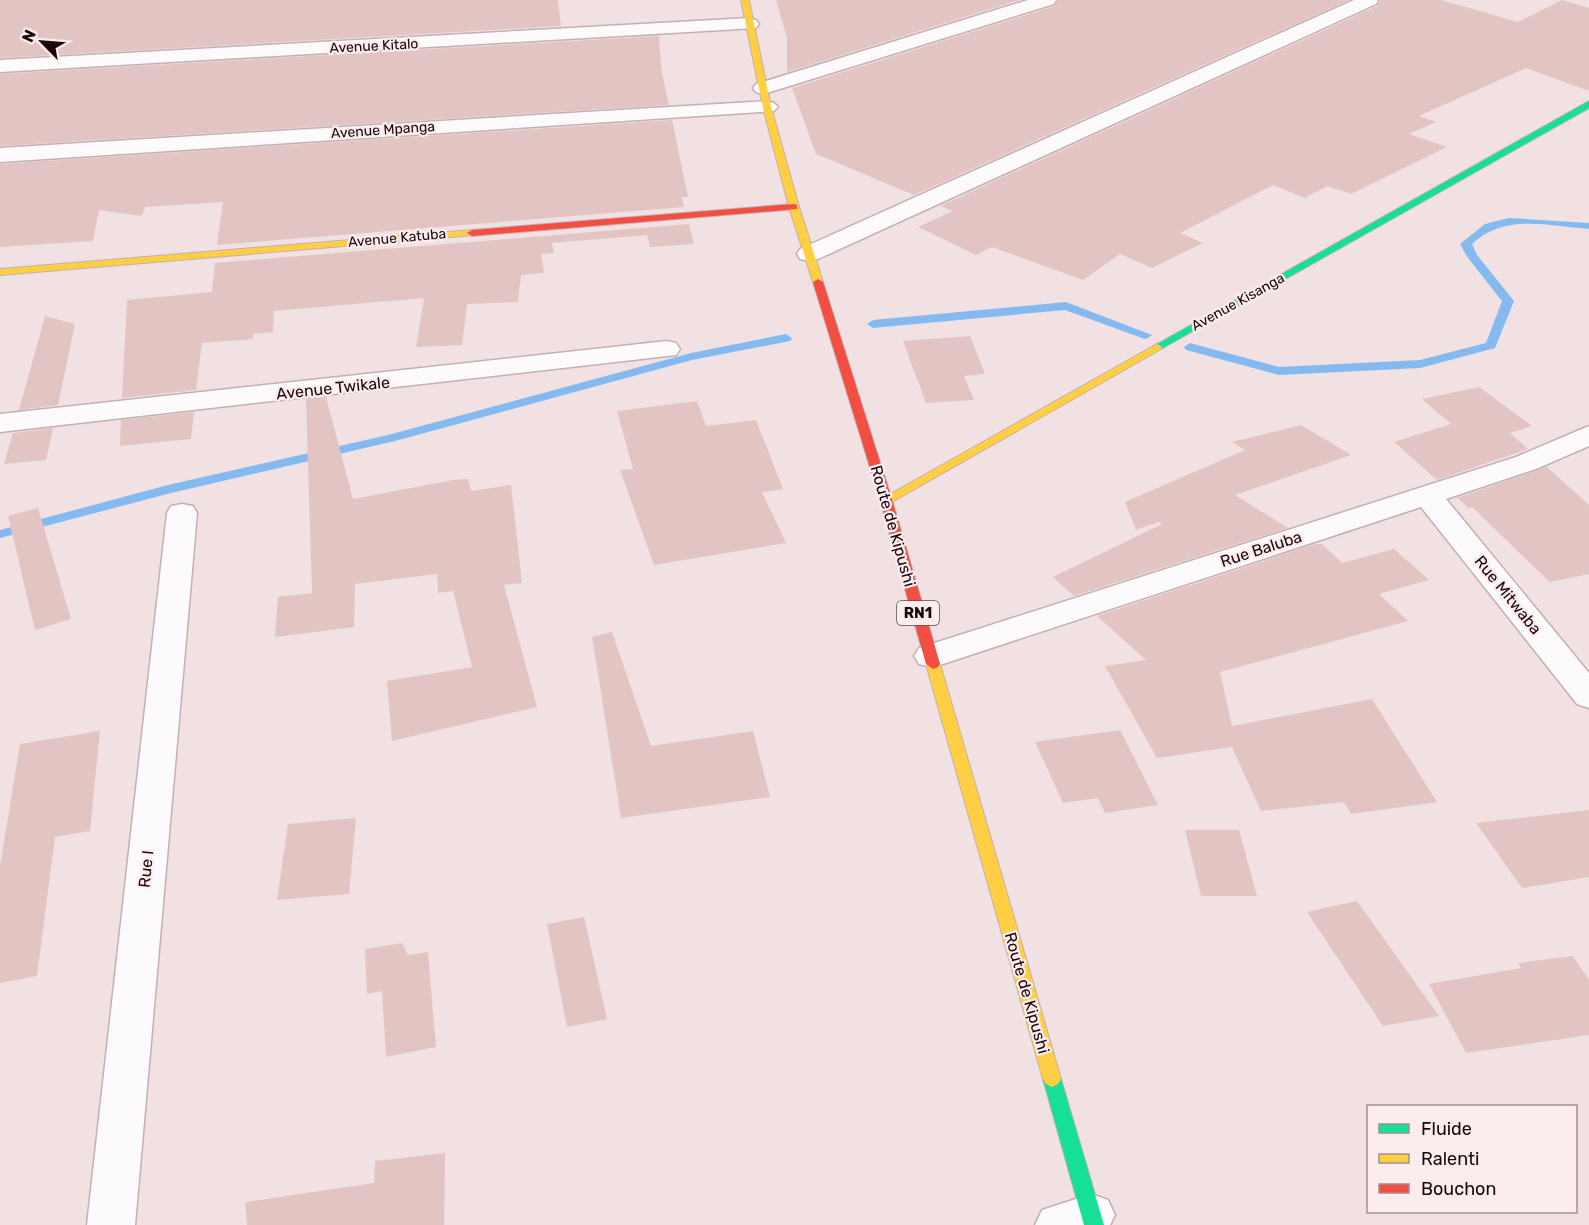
<svg xmlns="http://www.w3.org/2000/svg" width="1589" height="1225" font-family="Rubik,sans-serif">
	<style>
		.lines { fill: none; stroke-linecap: round; stroke-linejoin: round }
		.stream { fill: #85baf0; fill-rule: evenodd }
		.building { fill: #e2c5c3 }
		.street-casing { stroke: #c3b0b3; stroke-width: 3 }
		.fast-casing { stroke: #c3b0b3; stroke-width: 2 }
		.slow-casing { stroke: #c3b0b3; stroke-width: 2 }
		.jam-casing { stroke: #c3b0b3; stroke-width: 2 }
		.street { fill: #fdfafb; fill-rule: evenodd }
		.fast { fill: #16e098; fill-rule: evenodd }
		.slow { fill: #ffcf43; fill-rule: evenodd }
		.jam { fill: #f24e42; fill-rule: evenodd }
		.labels { text-anchor: middle; dominant-baseline: central; stroke-width: 4.5; stroke-linejoin: round; paint-order: stroke }
		.far-street-label { font-size: 14px; fill: #1c060a; stroke: #fbecee }
		.shield { fill: #fbecee; stroke: #5f4b4e; stroke-width: 1.5 }
		.shield-label { font-size: 15px; font-weight: bold; fill: #1c060a }
		.street-label { font-size: 16px; fill: #1c060a; stroke: #fbecee }
	</style>
	<rect width="100%" height="100%" fill="#f1e1e3"/>
	<g class="lines">
		<g class="stream">
			<path d="M1509,218L1589,223V229C1547,226 1505,213 1472,244L1477,255L1514,301L1495,348L1420,368L1279,375L1186,350L1184,347L1190,343L1279,367L1420,360L1486,343L1502,301L1468,258L1460,244L1485,224Z"/>
			<path d="M1066,302L1152,335L1146,339L1142,338L1065,310L873,328L867,324L873,320Z"/>
			<path d="M786,334L792,338L790,341L692,360L395,441L171,493L0,538V530L168,485L388,435L691,353Z"/>
		</g>
	</g>
	<g class="building">
		<path d="M0,0H558L561,26L0,58Z"/>
		<path d="M776,0H1020L787,72V38Z"/>
		<path d="M1058,0H1349L914,195L816,154L792,88L1055,6Z"/>
		<path d="M1380,0H1441L1518,22L1562,0L1589,8V91L1526,68L1419,116L1436,122L1409,134L1447,147L1351,194L1327,186L1305,198L1273,185L1180,233L1203,243L1152,268L1120,254L1083,280L992,247L976,255L918,227L953,211L940,206L1377,6Z"/>
		<path d="M659,36L661,68L669,105L0,146V74Z"/>
		<path d="M672,120L688,197H682L684,207L217,245L223,202L145,207L142,216L99,210L93,241L0,247V164Z"/>
		<path d="M689,224L694,244L650,247L647,235L552,243L554,253L541,254L544,273L521,275L518,302L467,304L462,345L416,347L424,298L274,311L273,332L253,334V339L202,343L196,390L122,398L127,300L212,292L215,263Z"/>
		<path d="M45,316L75,324L58,405L19,410Z"/>
		<path d="M970,336L985,374L964,376L974,400L926,403L903,341Z"/>
		<path d="M1479,387L1532,426L1510,433L1528,449L1437,480L1394,442L1451,424L1422,399Z"/>
		<path d="M326,397L353,499L453,480L468,479L471,491L511,485L522,583L504,585L537,707L392,741L387,681L472,667L453,591L438,593L437,574L355,584L354,627L275,637L278,597L312,593L306,399Z"/>
		<path d="M697,401L706,426L756,420L783,489L762,492L786,543L654,565L620,470L633,469L617,411Z"/>
		<path d="M194,412L191,439L120,446L121,420Z"/>
		<path d="M1301,425L1351,455L1235,495L1288,528L1074,596L1053,577L1162,524L1159,522L1136,530L1125,502L1245,450L1232,442Z"/>
		<path d="M53,428L46,460L4,464L13,433Z"/>
		<path d="M1547,467L1589,505V574L1550,582L1472,507L1469,508L1457,498Z"/>
		<path d="M38,508L71,619L35,630L8,516Z"/>
		<path d="M1315,544H1322L1342,563L1394,549L1429,580L1379,594L1408,621L1220,672L1232,726L1372,699L1437,802L1351,814L1344,802L1261,811L1232,747L1157,758L1105,666L1146,660L1097,616Z"/>
		<path d="M612,632L651,746L753,731L770,797L621,818L592,637Z"/>
		<path d="M1120,730L1158,805L1105,813L1098,798L1063,803L1035,742Z"/>
		<path d="M100,731L90,831L55,837L37,976L0,983V866L20,744Z"/>
		<path d="M1589,810V877L1522,888L1476,823Z"/>
		<path d="M356,818L349,894L277,900L288,824Z"/>
		<path d="M1185,830H1239L1257,896H1201Z"/>
		<path d="M1357,901L1439,1016L1383,1026L1307,912Z"/>
		<path d="M584,917L607,1019L567,1027L547,924Z"/>
		<path d="M402,943L408,955L428,952L436,1047L386,1057L382,991L367,994L365,949Z"/>
		<path d="M1573,956L1589,980V1035L1466,1053L1429,984L1521,968L1518,963Z"/>
		<path d="M445,1153L444,1225H247L245,1202L374,1183L375,1161Z"/>
	</g>
	<g class="lines">
		<g class="street-casing">
			<g id="street">
				<path d="M1028,0H1056L1054,4L770,92L763,94L756,92L753,88L756,84Z"/>
				<path d="M1354,0H1378L1376,4L818,259L809,261L800,259L797,254L800,249Z"/>
				<path d="M749,18L756,20L759,24L756,28L0,72V60Z"/>
				<path d="M767,101L774,103L778,107L774,111L0,162V148Z"/>
				<path d="M667,341L676,343L680,349L676,355L0,432V414Z"/>
				<path d="M1589,426V446L1536,469L1446,499L1589,673V708L1577,704L1421,507L943,664L931,667L919,664L914,656L919,648L1516,457Z"/>
				<path d="M182,504L193,506L197,513L135,1225H87L167,513L171,506Z"/>
				<path d="M1091,1194L1108,1200L1115,1215L1110,1225H1035L1042,1210Z"/>
			</g>
		</g>
		<g class="fast-casing">
			<g id="fast">
				<path d="M1589,101V108L1161,349L1157,350L1152,347Z"/>
				<path d="M1052,1071L1058,1074L1061,1079L1104,1225H1084L1043,1079L1046,1074Z"/>
			</g>
		</g>
		<g class="slow-casing">
			<g id="slow">
				<path d="M741,0H749L771,107L799,207L823,282L822,284L818,285L813,282L789,207L763,107Z"/>
				<path d="M472,230L475,231V235L0,275V269Z"/>
				<path d="M1157,344L1162,347L1161,349L890,503L886,504L880,500Z"/>
				<path d="M933,659L940,664L1061,1079L1058,1084L1052,1087L1046,1084L1043,1079L926,664Z"/>
			</g>
		</g>
		<g class="jam-casing">
			<g id="jam">
				<path d="M794,204L797,205V209L472,236L467,233L472,230Z"/>
				<path d="M818,279L823,282L892,500L940,664L938,667L933,669L926,664L880,500L813,282Z"/>
			</g>
		</g>
		<use href="#street" class="street"/>
		<use href="#fast" class="fast"/>
		<use href="#slow" class="slow"/>
		<use href="#jam" class="jam"/>
	</g>
	<g class="labels">
		<g class="far-street-label">
			<text transform="translate(374 46) rotate(-3)">Avenue Kitalo</text>
			<text transform="translate(383 130) rotate(-4)">Avenue Mpanga</text>
			<text transform="translate(397 238) rotate(-5)">Avenue Katuba</text>
			<text transform="translate(1238 302) rotate(-29)">Avenue Kisanga</text>
		</g>
		<rect class="shield" x="897" y="601" width="42" height="24" rx="4.5"/>
		<g class="shield-label">
			<text x="918" y="613">RN1</text>
		</g>
		<g class="street-label">
			<text transform="translate(333 388) rotate(-6)">Avenue Twikale</text>
			<text transform="translate(893 526) rotate(74)">Route de Kipushi</text>
			<text transform="translate(1261 549) rotate(-18)">Rue Baluba</text>
			<text transform="translate(1508 595) rotate(51)">Rue Mitwaba</text>
			<text transform="translate(146 869) rotate(-84)">Rue I</text>
			<text transform="translate(1027 993) rotate(74)">Route de Kipushi</text>
		</g>
	</g>
	<rect x="1367" y="1105" width="210" height="108" fill="#fbecee" stroke="#a29093" stroke-width="1.5"/>
	<rect x="1379" y="1124" width="30" height="9" fill="#16e098" stroke="#a29093" stroke-width="1.5"/>
	<text x="1421" y="1135" font-size="18" fill="#1c060a">Fluide</text>
	<rect x="1379" y="1154" width="30" height="9" fill="#ffcf43" stroke="#a29093" stroke-width="1.5"/>
	<text x="1421" y="1165" font-size="18" fill="#1c060a">Ralenti</text>
	<rect x="1379" y="1184" width="30" height="9" fill="#f24e42" stroke="#a29093" stroke-width="1.5"/>
	<text x="1421" y="1195" font-size="18" fill="#1c060a">Bouchon</text>
	<g transform="translate(42 42) rotate(295)" stroke="#fbecee" stroke-width="4.5" paint-order="stroke">
	<path d="M0-4.5L10 22L0 15L-10 22Z" fill="#1c060a"/>
	<text y="-9" font-size="16" font-weight="bold" text-anchor="middle" fill="#1c060a">N</text>
	</g>
</svg>
